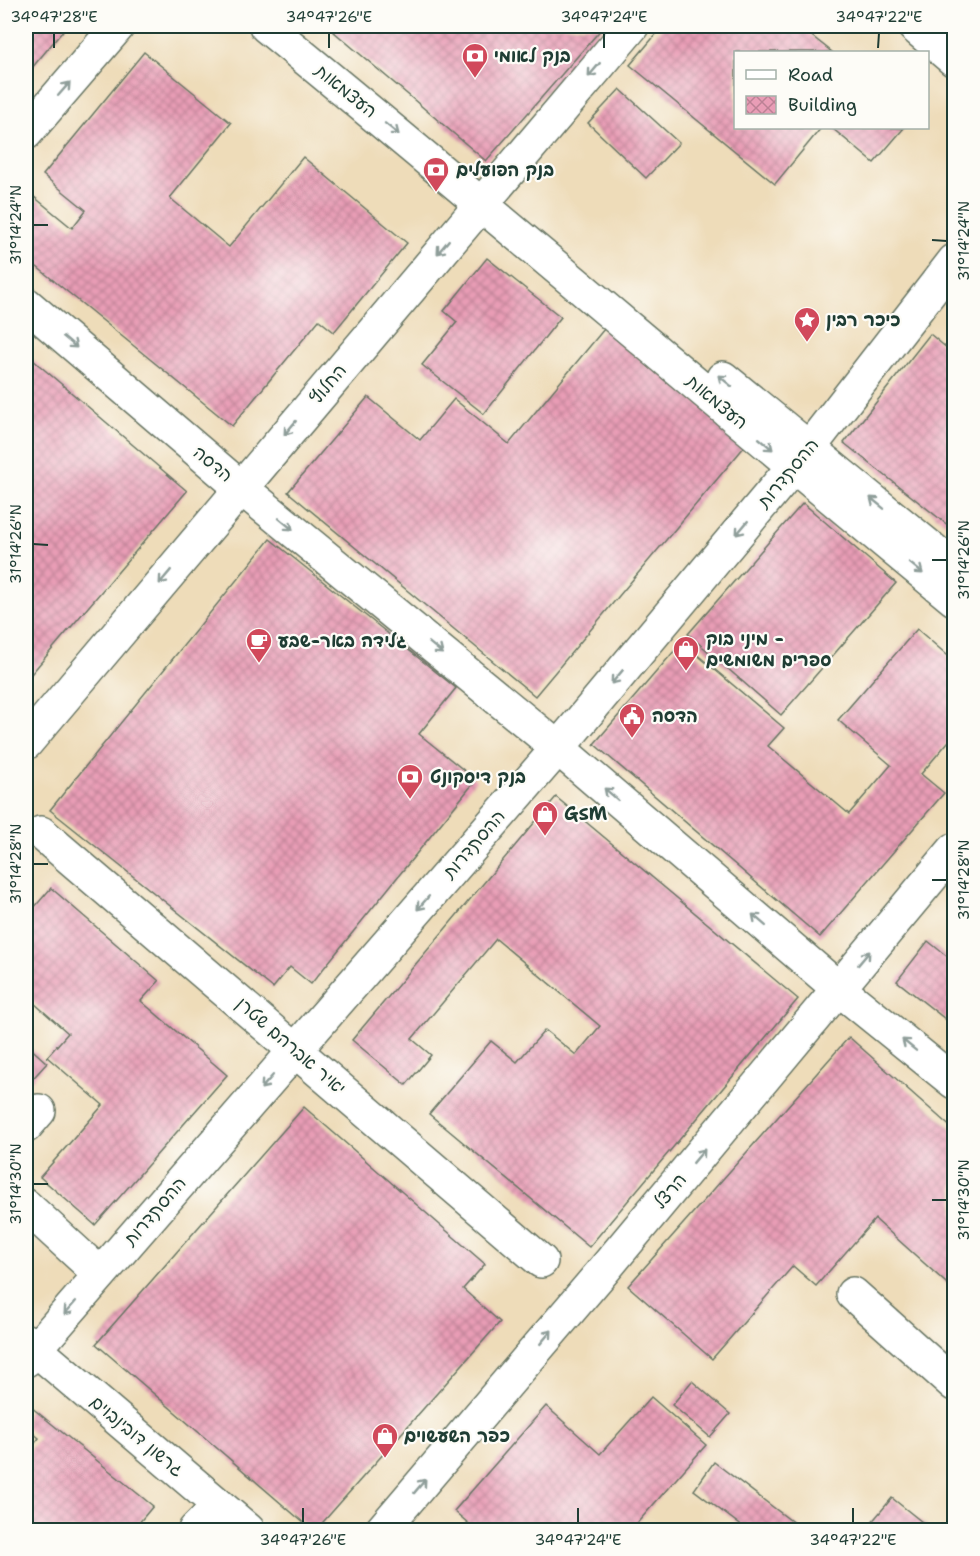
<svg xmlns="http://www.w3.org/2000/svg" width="980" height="1556" font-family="'Shantell Sans','Playpen Sans Hebrew',sans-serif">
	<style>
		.building { fill: url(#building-cross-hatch) }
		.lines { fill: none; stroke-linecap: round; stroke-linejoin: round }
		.minor-casing { stroke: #677563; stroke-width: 36 }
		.minor { stroke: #fff; stroke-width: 33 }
		.oneway { stroke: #8f9e9a }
		.ticks { fill: none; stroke: #1f3d34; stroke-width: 2 }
		.labels { text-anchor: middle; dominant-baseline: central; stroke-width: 4.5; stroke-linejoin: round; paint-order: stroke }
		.poi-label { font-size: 18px; font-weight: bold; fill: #1f3d34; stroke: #fdfcf7; text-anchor: start }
		.street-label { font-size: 18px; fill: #1f3d34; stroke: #fdfcf7 }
		.neatline { fill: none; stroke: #1f3d34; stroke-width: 2 }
		.ticks-label { font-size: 15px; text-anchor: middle; fill: #1f3d34 }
	</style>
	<defs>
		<pattern id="building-cross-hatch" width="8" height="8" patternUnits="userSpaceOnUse" patternTransform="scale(1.5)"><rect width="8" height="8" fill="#e99db6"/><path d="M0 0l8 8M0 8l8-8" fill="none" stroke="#bc8195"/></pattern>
	</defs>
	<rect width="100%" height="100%" fill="#fdfcf7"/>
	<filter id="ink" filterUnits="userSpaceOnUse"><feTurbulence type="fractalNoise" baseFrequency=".0167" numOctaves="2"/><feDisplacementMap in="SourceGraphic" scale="12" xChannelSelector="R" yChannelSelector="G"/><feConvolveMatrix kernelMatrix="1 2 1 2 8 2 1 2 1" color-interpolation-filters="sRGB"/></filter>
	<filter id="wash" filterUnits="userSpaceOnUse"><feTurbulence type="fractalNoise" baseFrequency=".008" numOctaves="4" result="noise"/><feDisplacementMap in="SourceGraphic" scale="24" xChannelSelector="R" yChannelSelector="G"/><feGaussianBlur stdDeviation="1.35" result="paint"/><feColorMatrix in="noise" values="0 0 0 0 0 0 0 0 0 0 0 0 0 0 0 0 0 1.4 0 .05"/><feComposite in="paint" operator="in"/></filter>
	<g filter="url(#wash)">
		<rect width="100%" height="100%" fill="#eedcb9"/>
		<g id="blocks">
			<g class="building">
				<path d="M26,26H67L26,75Z"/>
				<path d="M327,26H604L486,161Z"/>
				<path d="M663,26H799L832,52H736V128H821L775,184L630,65Z"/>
				<path d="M144,52L231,123L170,198L229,247L303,157L407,243L334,332L319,320L232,426L26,258V205L33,196L72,228L86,210L43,175Z"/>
				<path d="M620,89L679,143L646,178L588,123Z"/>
				<path d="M832,128H904L874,163Z"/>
				<path d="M487,258L561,317L484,414L422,365L457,322L444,311Z"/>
				<path d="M954,312V325L948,319Z"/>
				<path d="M609,323L750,440L535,696L288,492L368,397L420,440L454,399L509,444Z"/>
				<path d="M930,334L954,354V530L844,443Z"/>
				<path d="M26,354L187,491L26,680V549L30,543L26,539Z"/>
				<path d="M803,503L896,583L781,715L688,634Z"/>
				<path d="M270,539L456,688L419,734L476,780L311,984L290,967L273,988L50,810Z"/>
				<path d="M917,629L954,661V735L921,774L944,793L820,937L594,744L682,642L784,728L768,746L849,814L891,765L838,720Z"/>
				<path d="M556,797L798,999L589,1247L429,1114L491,1041L517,1062L545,1030L576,1055L600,1026L496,939L412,1039L431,1055L406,1085L352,1040Z"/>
				<path d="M51,888L159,981L141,1001L227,1075L95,1225L40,1177L103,1105L47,1057L68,1033L26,996V917Z"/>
				<path d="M928,941L954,962V1026L897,981Z"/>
				<path d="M849,1037L954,1130V1290L875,1219L816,1286L793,1266L712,1359L628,1286Z"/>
				<path d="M26,1044L47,1063L26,1086Z"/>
				<path d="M304,1107L485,1264L463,1289L500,1322L316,1530H312L96,1344Z"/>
				<path d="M692,1381L730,1414L710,1437L672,1405Z"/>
				<path d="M651,1397L706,1445L631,1530H474L475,1529L454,1511L546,1406L600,1454Z"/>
				<path d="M31,1407L153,1506L133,1530H26V1454L39,1438L26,1427V1415Z"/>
				<path d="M714,1462L803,1530H747L694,1490Z"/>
				<path d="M892,1498L932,1530H865Z"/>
			</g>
		</g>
	</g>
	<g filter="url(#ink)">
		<use href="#blocks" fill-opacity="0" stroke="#677563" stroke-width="1.5"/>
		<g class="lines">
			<g class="minor-casing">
				<g id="minor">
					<path d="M266,26C497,215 724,410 954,599"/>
					<path d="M914,26L954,60"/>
					<path d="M26,133L118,26"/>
					<path d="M26,304L240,487L558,748L839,989L954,1082"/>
					<path d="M723,378L954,567"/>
					<path d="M26,743L632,26"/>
					<path d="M41,833L541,1261"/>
					<path d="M26,1126L39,1111"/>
					<path d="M26,1206L100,1274"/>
					<path d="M853,1294L954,1384"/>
					<path d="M26,1341L248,1530"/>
					<path d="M26,1360L558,748L809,448L954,261"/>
					<path d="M195,1530L219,1506"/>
					<path d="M382,1530L603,1271L954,850"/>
				</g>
			</g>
			<use href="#minor" class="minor"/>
		</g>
		<defs><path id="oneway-shaft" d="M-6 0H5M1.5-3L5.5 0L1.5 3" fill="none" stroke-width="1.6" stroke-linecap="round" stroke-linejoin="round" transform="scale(1.5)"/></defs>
		<g class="oneway">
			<use href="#oneway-shaft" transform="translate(594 70) rotate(130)"/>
			<use href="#oneway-shaft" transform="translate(64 89) rotate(-49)"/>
			<use href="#oneway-shaft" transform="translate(392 129) rotate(39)"/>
			<use href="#oneway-shaft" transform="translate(443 247) rotate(130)"/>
			<use href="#oneway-shaft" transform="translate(70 342) rotate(40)"/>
			<use href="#oneway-shaft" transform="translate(725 381) rotate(-141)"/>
			<use href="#oneway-shaft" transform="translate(290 428) rotate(130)"/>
			<use href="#oneway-shaft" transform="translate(766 444) rotate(40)"/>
			<use href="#oneway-shaft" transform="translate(877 503) rotate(-141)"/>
			<use href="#oneway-shaft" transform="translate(286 524) rotate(39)"/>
			<use href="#oneway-shaft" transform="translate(742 528) rotate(130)"/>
			<use href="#oneway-shaft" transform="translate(916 568) rotate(39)"/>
			<use href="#oneway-shaft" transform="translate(165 577) rotate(130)"/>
			<use href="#oneway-shaft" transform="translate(436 648) rotate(39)"/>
			<use href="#oneway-shaft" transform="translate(617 677) rotate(130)"/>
			<use href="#oneway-shaft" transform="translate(611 794) rotate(-139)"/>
			<use href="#oneway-shaft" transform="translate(423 903) rotate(131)"/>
			<use href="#oneway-shaft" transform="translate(759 920) rotate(-139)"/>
			<use href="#oneway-shaft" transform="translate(864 958) rotate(-50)"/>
			<use href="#oneway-shaft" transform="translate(909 1045) rotate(-141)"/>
			<use href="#oneway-shaft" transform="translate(267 1082) rotate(131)"/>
			<use href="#oneway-shaft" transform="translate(699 1156) rotate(-50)"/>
			<use href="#oneway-shaft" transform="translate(70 1308) rotate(131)"/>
			<use href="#oneway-shaft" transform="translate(546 1337) rotate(-50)"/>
			<use href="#oneway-shaft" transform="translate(420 1486) rotate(-50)"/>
		</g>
	</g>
	<path class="ticks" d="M54,48V33M329,48V33M604,48V33M878,48L879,33M33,225H48M932,240L947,241M33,544L48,545M932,560H947M33,864H48M932,880H947M33,1184H48M932,1200H947M303,1523V1508M578,1523V1508M853,1523V1508"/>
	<defs>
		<g id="bank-pin" transform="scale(1.35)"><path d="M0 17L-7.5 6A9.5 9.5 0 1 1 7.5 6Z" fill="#d1495b" stroke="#fdfcf7"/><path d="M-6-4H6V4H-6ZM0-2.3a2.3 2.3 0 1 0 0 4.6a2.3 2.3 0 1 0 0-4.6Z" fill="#fff"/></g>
		<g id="sight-pin" transform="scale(1.35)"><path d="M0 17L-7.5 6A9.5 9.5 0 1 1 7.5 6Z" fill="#d1495b" stroke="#fdfcf7"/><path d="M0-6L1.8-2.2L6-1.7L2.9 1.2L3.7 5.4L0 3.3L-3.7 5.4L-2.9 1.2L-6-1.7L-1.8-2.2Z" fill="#fff"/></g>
		<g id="cafe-pin" transform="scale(1.35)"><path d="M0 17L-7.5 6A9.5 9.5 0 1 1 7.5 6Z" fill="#d1495b" stroke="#fdfcf7"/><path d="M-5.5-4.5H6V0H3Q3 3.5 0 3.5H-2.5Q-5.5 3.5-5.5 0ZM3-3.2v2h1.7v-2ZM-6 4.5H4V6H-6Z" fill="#fff"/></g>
		<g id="shop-pin" transform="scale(1.35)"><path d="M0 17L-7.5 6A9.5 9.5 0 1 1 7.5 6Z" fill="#d1495b" stroke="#fdfcf7"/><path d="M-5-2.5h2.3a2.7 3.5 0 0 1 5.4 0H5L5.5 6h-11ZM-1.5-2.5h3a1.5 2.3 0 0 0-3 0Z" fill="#fff"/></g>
		<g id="civic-pin" transform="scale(1.35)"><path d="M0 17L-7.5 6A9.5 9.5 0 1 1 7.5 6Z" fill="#d1495b" stroke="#fdfcf7"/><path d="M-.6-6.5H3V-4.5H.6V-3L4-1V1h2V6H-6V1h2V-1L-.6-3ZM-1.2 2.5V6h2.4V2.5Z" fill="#fff"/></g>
	</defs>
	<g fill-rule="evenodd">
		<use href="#bank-pin" x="475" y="56"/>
		<use href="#bank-pin" x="436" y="170"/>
		<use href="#sight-pin" x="807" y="320"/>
		<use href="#cafe-pin" x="259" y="641"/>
		<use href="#shop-pin" x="686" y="649"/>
		<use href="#civic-pin" x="632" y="716"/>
		<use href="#bank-pin" x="410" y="777"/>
		<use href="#shop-pin" x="545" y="814"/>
		<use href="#shop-pin" x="385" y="1436"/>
	</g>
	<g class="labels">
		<g class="poi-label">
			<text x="494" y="56">בנק לאומי</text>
			<text x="456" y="170">בנק הפועלים</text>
			<text x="826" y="320">כיכר רבין</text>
			<text x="706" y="639">מיני בוק -<tspan x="706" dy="21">ספרים משומשים</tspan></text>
			<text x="278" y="641">גלידה באר-שבע</text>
			<text x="652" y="716">הדסה</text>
			<text x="430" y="777">בנק דיסקונט</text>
			<text x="564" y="814">GSM</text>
			<text x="404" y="1436">כפר השעשוים</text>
		</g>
		<g class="street-label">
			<text transform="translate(346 91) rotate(39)">העצמאות</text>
			<text transform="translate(328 384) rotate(-50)">החלוץ</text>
			<text transform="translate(717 402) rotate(40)">העצמאות</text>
			<text transform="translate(213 464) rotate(40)">הדסה</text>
			<text transform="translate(788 473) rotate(-50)">ההסתדרות</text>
			<text transform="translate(474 844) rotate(-49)">ההסתדרות</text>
			<text transform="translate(291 1046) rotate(41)">יאיר אברהם שטרן</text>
			<text transform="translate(670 1191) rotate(-50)">הרצל</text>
			<text transform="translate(155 1211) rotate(-49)">ההסתדרות</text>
			<text transform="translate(137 1436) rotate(40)">גרשון דובינבוים</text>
		</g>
	</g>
	<rect width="980" height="1556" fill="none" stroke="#fdfcf7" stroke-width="66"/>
	<rect x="734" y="51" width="195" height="78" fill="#fdfcf7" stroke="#a4b0a9" stroke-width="1.5"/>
	<rect x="746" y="70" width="30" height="9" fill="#ffffff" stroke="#a4b0a9" stroke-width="1.5"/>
	<text x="788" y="81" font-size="18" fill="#1f3d34">Road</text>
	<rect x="746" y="96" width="30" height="18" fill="url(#building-cross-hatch)" stroke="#a4b0a9" stroke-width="1.5"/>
	<text x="788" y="111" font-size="18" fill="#1f3d34">Building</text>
	<rect x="33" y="33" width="914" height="1490" class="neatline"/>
	<g class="ticks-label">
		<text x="54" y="22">34°47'28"E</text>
		<text x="329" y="22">34°47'26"E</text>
		<text x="604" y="22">34°47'24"E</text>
		<text x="879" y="22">34°47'22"E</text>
		<text transform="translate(16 225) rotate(-90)" y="5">31°14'24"N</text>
		<text transform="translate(964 241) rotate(-90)" y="5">31°14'24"N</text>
		<text transform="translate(16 544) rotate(-90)" y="5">31°14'26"N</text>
		<text transform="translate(964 560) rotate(-90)" y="5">31°14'26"N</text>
		<text transform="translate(16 864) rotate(-90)" y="5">31°14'28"N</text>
		<text transform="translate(964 880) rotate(-90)" y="5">31°14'28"N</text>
		<text transform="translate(16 1184) rotate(-90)" y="5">31°14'30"N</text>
		<text transform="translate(964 1200) rotate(-90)" y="5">31°14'30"N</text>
		<text x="303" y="1545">34°47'26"E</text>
		<text x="578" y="1545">34°47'24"E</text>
		<text x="853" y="1545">34°47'22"E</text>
	</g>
</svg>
